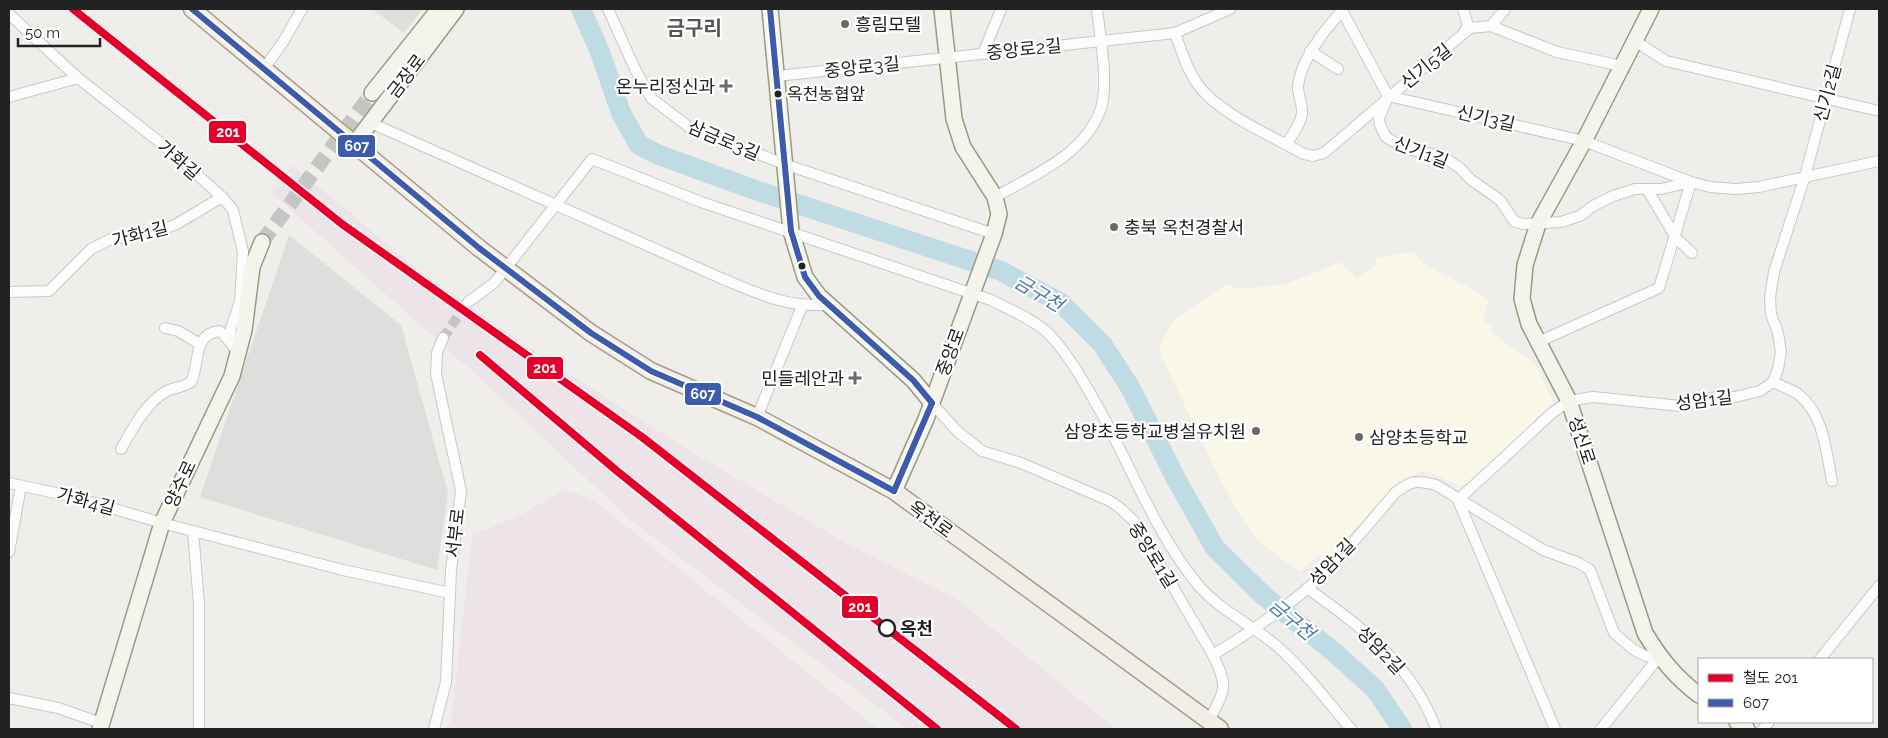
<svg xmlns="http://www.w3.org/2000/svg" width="1888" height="738" font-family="Raleway,'Noto Sans KR',sans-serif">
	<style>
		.residential { fill: #dfdedc }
		.industrial { fill: #ede4e9 }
		.education { fill: #f8f7e8 }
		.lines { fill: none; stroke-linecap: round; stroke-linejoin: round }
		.river { stroke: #bfdbe3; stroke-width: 20 }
		.street-tunnel { stroke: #c7c5c3; stroke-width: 10; stroke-dasharray: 10 5; stroke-linecap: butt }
		.secondary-tunnel { stroke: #c7c5c3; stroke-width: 15; stroke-dasharray: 15 8; stroke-linecap: butt }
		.street-casing { stroke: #c9c8c7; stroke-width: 12 }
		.secondary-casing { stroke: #999a82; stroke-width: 18 }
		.primary-casing { stroke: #a79c86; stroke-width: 19 }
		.street { stroke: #fdfcfc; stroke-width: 10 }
		.secondary { stroke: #f4f4ed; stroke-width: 15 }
		.primary { stroke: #f3ede7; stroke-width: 16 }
		.bus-1-casing { stroke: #fff; stroke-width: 10 }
		.bus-1 { stroke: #3d5bab; stroke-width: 6 }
		.rail-1-casing { stroke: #fff; stroke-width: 11 }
		.rail-1 { stroke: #e4002b; stroke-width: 8 }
		.poi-dot { fill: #6a6968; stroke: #fff; stroke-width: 2 }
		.bus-dot { fill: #222; stroke: #fff; stroke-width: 2 }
		.stop-dot { fill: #fff; stroke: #222; stroke-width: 2.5 }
		.labels { text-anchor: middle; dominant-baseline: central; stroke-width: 4.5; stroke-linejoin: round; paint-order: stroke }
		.bus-label { font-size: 17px; fill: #222; stroke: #fff; text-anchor: start }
		.poi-label { font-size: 18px; fill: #222; stroke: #fff; text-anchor: start }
		.street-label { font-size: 18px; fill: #222; stroke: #fff }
		.stop-label { font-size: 18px; font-weight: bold; fill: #222; stroke: #fff; text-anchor: start }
		.water-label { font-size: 19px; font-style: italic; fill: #4a7aab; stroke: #fff }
		.quarter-label { font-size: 20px; font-weight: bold; fill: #555; stroke: #fff }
		.line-badge { stroke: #fff; stroke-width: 2 }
		.badge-label { font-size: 14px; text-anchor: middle; font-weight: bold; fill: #fff }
	</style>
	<rect width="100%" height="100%" fill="#f0eeeb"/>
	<g class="residential">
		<path d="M372,9H422L404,33Z"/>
		<path d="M289,235L401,325L448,493L437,570L200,497Z"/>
	</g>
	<g class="industrial">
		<path d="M292,165L426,276L547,360L685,448L846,543L958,600L1116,729H907L628,518L482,380L272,193Z"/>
		<path d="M566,489L596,502L878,729H446L451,720L472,535L516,517Z"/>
	</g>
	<path class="education" d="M1413,252L1424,264L1472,289L1488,300L1483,319L1491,326V332L1536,365L1553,402L1473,481L1460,486L1428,472H1420L1394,486L1326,561L1317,556L1300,572L1260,543L1239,514L1218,475L1161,355L1160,345L1173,321L1228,284L1239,289L1283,285L1341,262L1357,279L1375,265L1377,258Z"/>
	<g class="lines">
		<path class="river" d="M581,9L600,52L621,113L639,145L659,155L755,190L1001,271L1061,303L1102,344L1130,387L1176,479L1215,548L1264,596L1335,653L1375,689L1402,729"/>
		<path class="street-tunnel" d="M443,338L468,302"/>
		<path class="secondary-tunnel" d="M262,242L372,93"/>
		<g class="street-casing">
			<g id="street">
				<path d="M608,9L636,71L652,99L689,127L784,164L994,234"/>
				<path d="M1341,9L1388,96L1584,141L1691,182L1710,187L1735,189L1759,187L1879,161"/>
				<path d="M1463,9L1468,25L1464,33"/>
				<path d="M9,14L78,78L171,151L222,197L233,210L243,252L240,302L231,328L230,342L239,355"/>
				<path d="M1491,26L1557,52L1622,66"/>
				<path d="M1175,33C1182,53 1190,79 1206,94C1228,117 1275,138 1304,154L1313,156L1324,153L1470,28L1491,26L1505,9"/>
				<path d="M1635,41L1666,61L1879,111"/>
				<path d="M1310,51L1338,69"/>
				<path d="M983,54L1001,9"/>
				<path d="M263,70L283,42L302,9"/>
				<path d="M777,76L1175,33L1230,9"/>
				<path d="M1388,96L1379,118L1380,125L1386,137L1406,149L1442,156L1460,168L1470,179L1500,200L1514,221L1522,224L1561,222L1580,216L1593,206L1613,196L1635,189H1661L1691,182L1659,288L1538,342"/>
				<path d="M9,97L78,78"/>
				<path d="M371,123L723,279C762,295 785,307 828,305"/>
				<path d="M1286,144C1292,136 1300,125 1302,114C1303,105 1298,96 1298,87C1300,61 1325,29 1342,11"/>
				<path d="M1647,189L1676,238L1692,253"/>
				<path d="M995,197C1034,175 1086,154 1101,108C1109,81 1100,37 1097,9"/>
				<path d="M9,292L49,291L91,249L111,239L150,233L175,225L222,197"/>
				<path d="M468,302L494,283L592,159L701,202L991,300C1010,310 1031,318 1047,332C1066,351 1081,377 1094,400C1130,462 1154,533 1200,587C1223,613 1253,625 1278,647C1305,671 1328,702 1351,729"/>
				<path d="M165,328L178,331L200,344"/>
				<path d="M1773,382C1781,386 1791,389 1798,394C1824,414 1826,451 1832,481"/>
				<path d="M932,403L957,431L982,451L1021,463L1110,501L1120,508L1134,521L1213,655C1228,687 1226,689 1209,720"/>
				<path d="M757,417L802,306"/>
				<path d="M121,449C132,430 145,404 165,392C173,387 183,388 191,382C200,366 192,333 220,331L230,342"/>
				<path d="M9,483L74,497L162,523L343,570L450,593"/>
				<path d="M1458,500L1552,413L1569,401L1593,397L1681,406L1716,397H1735L1760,391L1773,382L1778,369L1781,352L1778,333L1771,314L1770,297L1774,272L1805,176L1850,9"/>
				<path d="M1458,500L1555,729"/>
				<path d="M193,531L199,604V729"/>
				<path d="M9,552L21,486"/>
				<path d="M1307,588C1360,626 1413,665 1436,729"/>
				<path d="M1213,655C1244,636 1273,616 1301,594C1336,565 1365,528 1395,493C1412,480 1416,480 1436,485L1543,550L1579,563L1590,570L1614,633L1634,650L1646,656L1659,657"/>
				<path d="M1820,659L1879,586"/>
				<path d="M9,698L58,708L101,723"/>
				<path d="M434,729L446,682L451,570L461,491L436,374L437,353L443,338"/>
				<path d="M1601,729L1659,657"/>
				<path d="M1763,729L1769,722"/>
			</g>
		</g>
		<g class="secondary-casing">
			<g id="secondary">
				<path d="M770,9L791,231L805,277L819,296L913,380L932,403"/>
				<path d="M1651,9L1584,141L1538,224L1525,265L1522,299L1529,324L1569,401L1645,633C1660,658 1675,677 1699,695"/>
				<path d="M372,93L439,9"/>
				<path d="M355,143L456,9"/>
				<path d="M894,491L926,419L994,234L999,214L995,197L963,147L954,119L942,9"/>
				<path d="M1737,722L1747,729"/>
				<path d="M100,729L162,523L232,376L244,330L252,267L262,242"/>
			</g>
		</g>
		<g class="primary-casing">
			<path id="primary" d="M192,9L479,248L591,333L651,371L757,417L894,491L1220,729"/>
		</g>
		<use href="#street" class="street"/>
		<use href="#secondary" class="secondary"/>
		<use href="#primary" class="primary"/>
		<g class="bus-1-casing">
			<g id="bus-1">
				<path d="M192,9L479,248L591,333L651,371L757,417L894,491"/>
				<path d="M770,9L791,231L805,277L819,296L913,380L932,403"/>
				<path d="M894,491L932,403"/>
			</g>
		</g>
		<use href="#bus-1" class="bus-1"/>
		<g class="rail-1-casing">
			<g id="rail-1">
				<path d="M73,9L342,224L642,437L1016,729"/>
				<path d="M480,355L617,471L937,729"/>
			</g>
		</g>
		<use href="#rail-1" class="rail-1"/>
	</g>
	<g class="poi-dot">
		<circle cx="845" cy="24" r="5"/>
		<path d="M723.5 78.5h5v5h5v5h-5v5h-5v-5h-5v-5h5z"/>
		<circle cx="1114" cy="227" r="5"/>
		<path d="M852.5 370.5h5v5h5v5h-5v5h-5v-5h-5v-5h5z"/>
		<circle cx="1256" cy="431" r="5"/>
		<circle cx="1359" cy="437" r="5"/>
	</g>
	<g class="bus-dot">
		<circle cx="778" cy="94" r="4.5"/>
		<circle cx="802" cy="266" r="4.5"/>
	</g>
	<circle class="stop-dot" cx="887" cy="628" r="8"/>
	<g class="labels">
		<g class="bus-label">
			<text x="787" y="94">옥천농협앞</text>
		</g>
		<g class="poi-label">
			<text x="855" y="24">흥림모텔</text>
			<text x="715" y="86" text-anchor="end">온누리정신과</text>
			<text x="1124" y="227">충북 옥천경찰서</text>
			<text x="844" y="378" text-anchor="end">민들레안과</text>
			<text x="1246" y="431" text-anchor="end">삼양초등학교병설유치원</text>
			<text x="1369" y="437">삼양초등학교</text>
		</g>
		<g class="street-label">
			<text transform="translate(1024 49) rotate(-6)">중앙로2길</text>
			<text transform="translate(1426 66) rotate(-39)">신기5길</text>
			<text transform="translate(862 67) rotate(-6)">중앙로3길</text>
			<text transform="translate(406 76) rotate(-53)">금장로</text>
			<text transform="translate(1827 93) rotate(-75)">신기2길</text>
			<text transform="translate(1486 118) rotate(13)">신기3길</text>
			<text transform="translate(724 140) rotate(23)">삼금로3길</text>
			<text transform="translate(1421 152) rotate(21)">신기1길</text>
			<text transform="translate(179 160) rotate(41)">가화길</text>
			<text transform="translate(140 234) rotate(-14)">가화1길</text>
			<text transform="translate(950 352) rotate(-70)">중앙로</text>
			<text transform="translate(1704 400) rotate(-7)">성암1길</text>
			<text transform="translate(1582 440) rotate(72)">성신로</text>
			<text transform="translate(180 484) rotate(-65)">양수로</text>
			<text transform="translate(86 501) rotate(15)">가화4길</text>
			<text transform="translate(931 519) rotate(36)">옥천로</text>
			<text transform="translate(455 533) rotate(-83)">서부로</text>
			<text transform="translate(1153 555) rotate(58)">중앙로1길</text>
			<text transform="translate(1332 562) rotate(-46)">성암1길</text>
			<text transform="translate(1381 650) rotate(46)">성암2길</text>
		</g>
		<g class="stop-label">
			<text x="900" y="628">옥천</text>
		</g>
		<g class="water-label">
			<text transform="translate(1039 293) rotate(31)">금구천</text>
			<text transform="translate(1292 619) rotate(40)">금구천</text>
		</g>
		<g class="quarter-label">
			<text x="694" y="28">금구리</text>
		</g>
	</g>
	<g class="line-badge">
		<rect x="208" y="120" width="39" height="24" rx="5" fill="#e4002b"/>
		<rect x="337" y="134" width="39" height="24" rx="5" fill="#3d5bab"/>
		<rect x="526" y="356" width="38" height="24" rx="5" fill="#e4002b"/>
		<rect x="684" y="382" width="38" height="24" rx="5" fill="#3d5bab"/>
		<rect x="841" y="595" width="38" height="24" rx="5" fill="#e4002b"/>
	</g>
	<g class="badge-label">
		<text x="228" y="137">201</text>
		<text x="357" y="151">607</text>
		<text x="545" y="373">201</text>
		<text x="703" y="399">607</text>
		<text x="860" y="612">201</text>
	</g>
	<rect width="1888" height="738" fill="none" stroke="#222222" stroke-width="20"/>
	<rect x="1698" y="658" width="175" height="65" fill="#ffffff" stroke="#a7a7a7"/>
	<rect x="1708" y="674" width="25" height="8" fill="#e4002b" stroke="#a7a7a7"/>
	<text x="1743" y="683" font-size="15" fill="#222222">철도 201</text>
	<rect x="1708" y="699" width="25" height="8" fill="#3d5bab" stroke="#a7a7a7"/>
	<text x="1743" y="708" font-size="15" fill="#222222">607</text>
	<path d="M18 38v8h82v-8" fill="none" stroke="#222222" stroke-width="2.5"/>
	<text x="25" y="38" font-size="15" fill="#222222" stroke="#ffffff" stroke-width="4" paint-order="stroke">50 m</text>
</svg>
